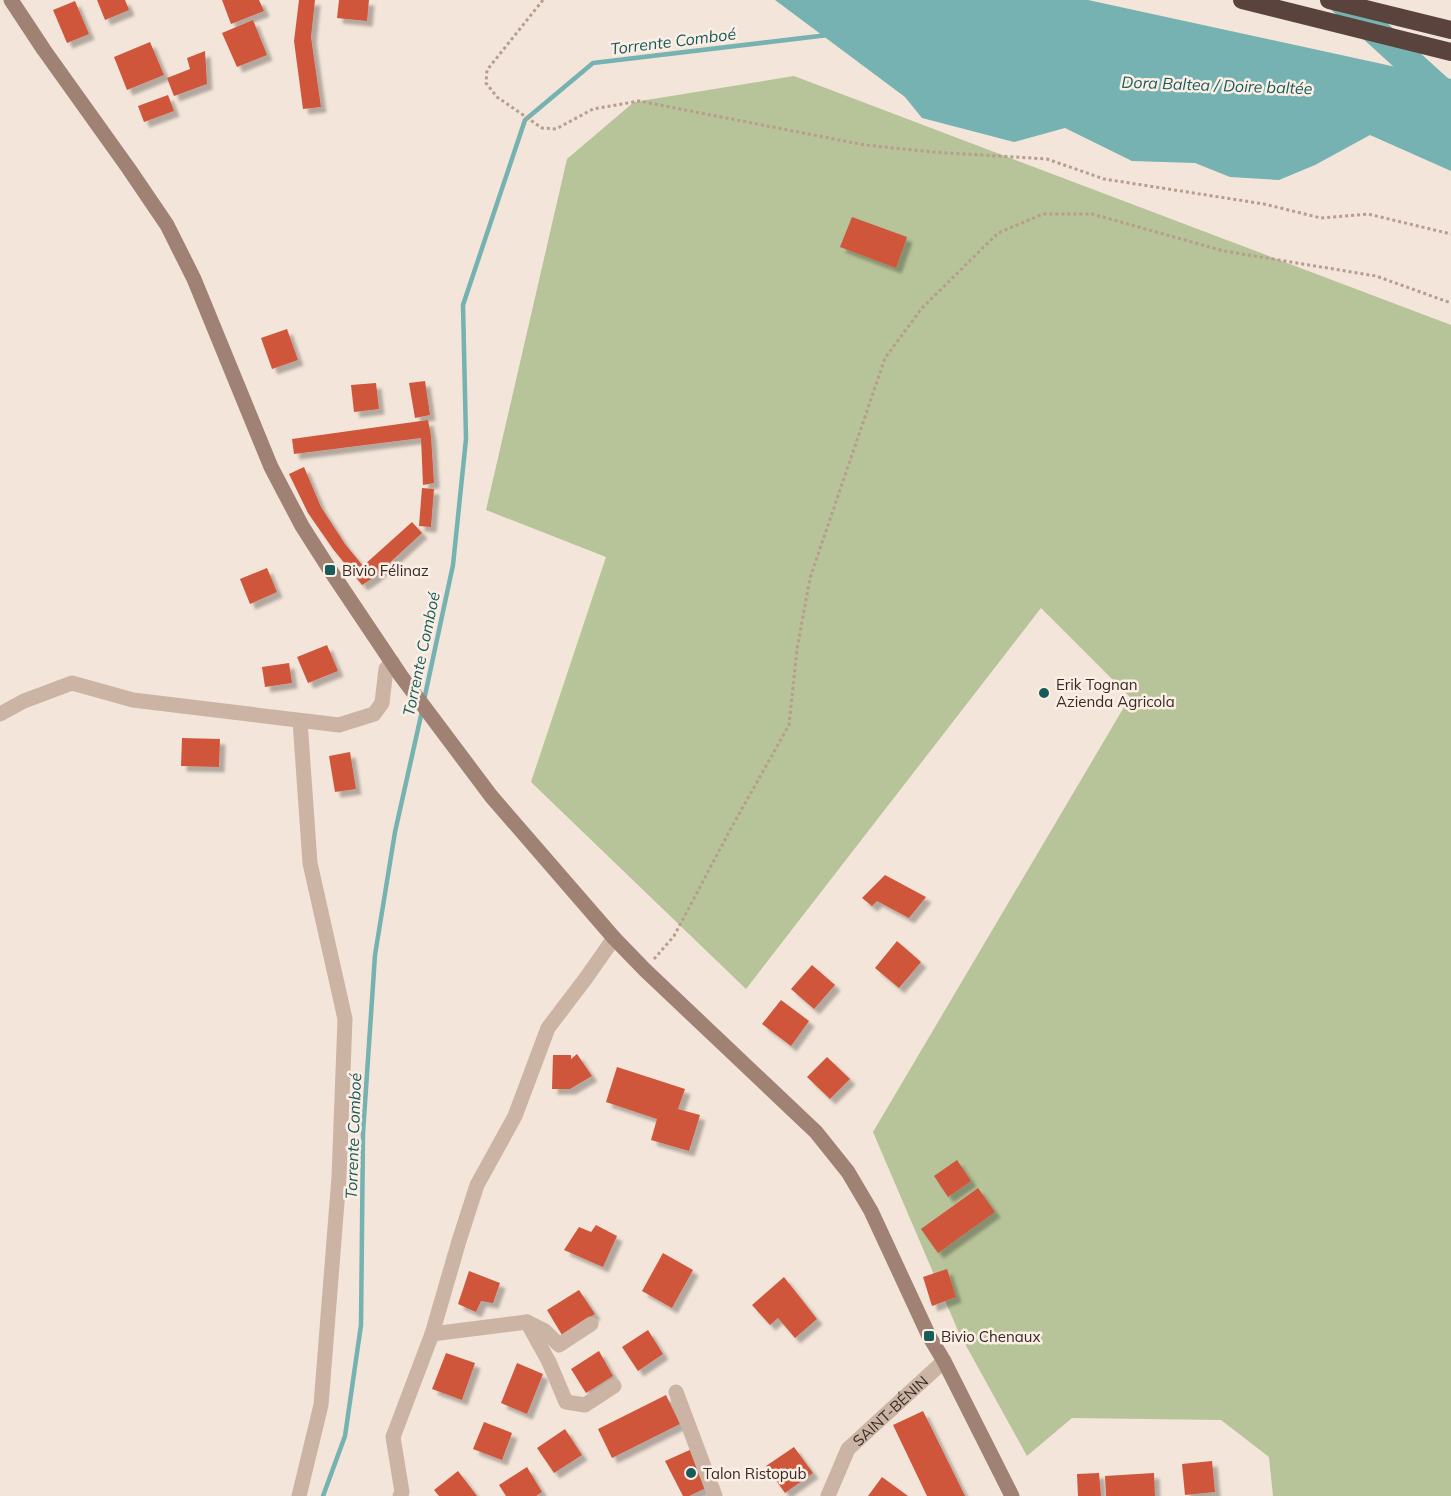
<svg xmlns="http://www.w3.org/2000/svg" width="1451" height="1496" font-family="Mulish,sans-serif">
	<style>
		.green { fill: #b7c398 }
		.water { fill: #75b2b1 }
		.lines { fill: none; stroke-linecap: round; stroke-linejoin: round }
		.stream { stroke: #75b2b1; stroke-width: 4.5 }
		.river { stroke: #75b2b1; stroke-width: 28 }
		.building { fill: #cf553b; filter: url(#shadow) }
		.path { stroke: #b89d8e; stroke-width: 3; stroke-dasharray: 3 3; stroke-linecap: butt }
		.street { stroke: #ccb4a4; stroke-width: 15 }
		.secondary { stroke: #a08275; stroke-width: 15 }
		.highway { stroke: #59433c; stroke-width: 18 }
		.poi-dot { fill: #185b5b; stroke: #fbefe5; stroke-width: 2 }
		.labels { text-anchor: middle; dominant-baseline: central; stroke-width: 5; stroke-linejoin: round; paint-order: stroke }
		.poi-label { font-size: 15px; fill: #372a26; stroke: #fbefe5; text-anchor: start }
		.street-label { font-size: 15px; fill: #372a26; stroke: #fbefe5 }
		.water-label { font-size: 16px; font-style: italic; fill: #185b5b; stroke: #fbefe5 }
	</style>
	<defs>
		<filter id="shadow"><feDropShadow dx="5.5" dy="5.5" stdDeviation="1.5" flood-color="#0004"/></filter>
	</defs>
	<rect width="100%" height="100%" fill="#f3e5d9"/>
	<path class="green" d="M794,76L1451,325V1496H1273L1269,1457L1221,1420L1072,1418L1027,1456L959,1333L873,1132L1130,697L1041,608L746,989L531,782L606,557L486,510L567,159L634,102Z"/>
	<path class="water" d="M775,0H1088L1451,79V171L1370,135L1315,165L1279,180L1230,177L1195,163L1132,161L1065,128L1014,142L922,118L905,97Z"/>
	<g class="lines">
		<g class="stream">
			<path d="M424,700L453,565L466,439L463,305L525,120L593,63L828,35"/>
			<path d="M323,1496L345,1436L361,1325L363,1133L375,955L395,832L422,711"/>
		</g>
		<path class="river" d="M1341,0L1451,100"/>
	</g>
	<g class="building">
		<path d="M97,0H125L129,10L105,20Z"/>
		<path d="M222,0H259L264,11L231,24Z"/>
		<path d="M299,0H315L311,37L321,107L303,109L294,41Z"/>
		<path d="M339,0H369L367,21L337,18Z"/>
		<path d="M75,1L89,34L67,43L53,10Z"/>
		<path d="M253,20L267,55L237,67L222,33Z"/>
		<path d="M150,42L164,75L127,90L114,57Z"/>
		<path d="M205,51L207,84L174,96L167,78L190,69L187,58Z"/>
		<path d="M168,95L174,111L144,122L138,106Z"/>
		<path d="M852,217L907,237L896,268L840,247Z"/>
		<path d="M287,329L298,360L272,369L261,338Z"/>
		<path d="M425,381L430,415L415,418L409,383Z"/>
		<path d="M376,383L379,409L354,412L351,385Z"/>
		<path d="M428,420L431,436L434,483L423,485L421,438L294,454L292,439Z"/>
		<path d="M304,467L321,507L345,544L363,566L412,522L422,533L373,578L362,585L333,549L308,513L289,474Z"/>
		<path d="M422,488L434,489L431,527L419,526Z"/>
		<path d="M267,568L277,592L250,604L240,579Z"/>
		<path d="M327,645L338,671L308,683L297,657Z"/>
		<path d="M289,663L292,683L265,687L262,667Z"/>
		<path d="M182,738L220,739L219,767L181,766Z"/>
		<path d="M350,752L356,789L335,792L329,756Z"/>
		<path d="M885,875L926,897L909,918L877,901L872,906L862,898Z"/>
		<path d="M897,941L921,962L899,988L875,968Z"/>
		<path d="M812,965L835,985L814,1009L791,989Z"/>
		<path d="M781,1000L809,1021L791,1046L762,1024Z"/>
		<path d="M577,1054L592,1076L570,1089H552L553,1055H571V1059Z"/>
		<path d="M827,1057L850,1079L830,1099L807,1077Z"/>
		<path d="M617,1067L685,1089L678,1109L700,1115L689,1151L651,1140L657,1119L606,1102Z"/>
		<path d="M957,1160L971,1181L948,1197L934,1176Z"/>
		<path d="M978,1188L995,1212L938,1253L921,1229Z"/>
		<path d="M596,1225L617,1236L603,1267L564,1250L579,1227L591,1232Z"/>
		<path d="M663,1253L693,1270L672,1308L642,1291Z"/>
		<path d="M947,1269L956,1297L932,1306L923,1277Z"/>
		<path d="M469,1271L500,1283L493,1303L481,1301L476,1312L458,1304Z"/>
		<path d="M784,1277L817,1319L795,1338L778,1318L770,1325L752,1305Z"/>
		<path d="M579,1290L595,1314L562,1335L547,1310Z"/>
		<path d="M648,1330L663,1354L638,1371L622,1347Z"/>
		<path d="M599,1351L613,1376L586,1393L571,1369Z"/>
		<path d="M446,1353L475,1363L462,1400L432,1389Z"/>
		<path d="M517,1363L543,1374L527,1414L501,1403Z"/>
		<path d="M666,1395L680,1424L612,1458L598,1429Z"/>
		<path d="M923,1411L965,1496H927L893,1425Z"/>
		<path d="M484,1422L512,1433L502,1460L473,1449Z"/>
		<path d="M565,1429L582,1455L554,1473L537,1448Z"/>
		<path d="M794,1447L813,1473L785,1493L766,1466Z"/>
		<path d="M692,1449L706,1488L689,1496H683L665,1461Z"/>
		<path d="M1212,1461L1215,1492L1185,1495L1182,1464Z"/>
		<path d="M527,1467L542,1492L536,1496H506L499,1485Z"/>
		<path d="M458,1471L477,1496H439L434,1490Z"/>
		<path d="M1099,1473L1101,1496H1078L1077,1474Z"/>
		<path d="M1154,1473L1155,1496H1106L1105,1476Z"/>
		<path d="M882,1477L908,1496H868Z"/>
	</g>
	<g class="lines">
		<g class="path">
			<path d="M543,0L487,70L486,83L497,97L542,128L556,129L593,109L639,101L865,145L933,152L1047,159L1104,179L1264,204L1321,218L1368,214L1451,234"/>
			<path d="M654,959L674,936L729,832L789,725L797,649L810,578L885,358L922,308L998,233L1043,214H1092L1224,251L1376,276L1451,303"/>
		</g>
		<g class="street">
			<path d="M0,714L24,701L72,683L133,700L339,725L374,714L382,703L386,669L392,662"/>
			<path d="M527,1322L549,1362L566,1402L585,1405L614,1386"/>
			<path d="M432,1334L527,1322L545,1331L559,1345L591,1324"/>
			<path d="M676,1392L715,1496"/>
			<path d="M299,1496L321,1405L339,1177L345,1019L310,863L300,721"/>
			<path d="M400,1496L402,1492L393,1437L432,1334L459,1241L477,1185L515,1116L548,1028L586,978L614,938"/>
			<path id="s1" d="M828,1496L848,1449L944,1361"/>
		</g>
		<path class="secondary" d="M11,0L44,50L129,169L167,225L194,279L271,467L302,526L330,570L401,676L491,796L614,938L645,970L816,1132L848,1172L871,1211L929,1336L944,1361L1012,1496"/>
		<g class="highway">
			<path d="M1242,0L1451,52"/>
			<path d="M1329,0L1451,30"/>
		</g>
	</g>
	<g class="poi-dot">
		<rect x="324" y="564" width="12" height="12" rx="3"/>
		<circle cx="1044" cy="693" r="6"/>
		<rect x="923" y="1330" width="12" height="12" rx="3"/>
		<circle cx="691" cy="1473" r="6"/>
	</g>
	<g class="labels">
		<g class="poi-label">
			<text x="342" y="570">Bivio Félinaz</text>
			<text x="1056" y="684">Erik Tognan<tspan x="1056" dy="17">Azienda Agricola</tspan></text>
			<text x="941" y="1336">Bivio Chenaux</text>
			<text x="703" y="1473">Talon Ristopub</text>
		</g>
		<g class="street-label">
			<text stroke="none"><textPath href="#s1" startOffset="108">SAINT-BÉNIN</textPath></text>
		</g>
		<g class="water-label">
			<text transform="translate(673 41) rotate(-7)">Torrente Comboé</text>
			<text transform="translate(1217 85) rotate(2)">Dora Baltea / Doire baltée</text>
			<text transform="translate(421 654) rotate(-78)">Torrente Comboé</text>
			<text transform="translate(353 1136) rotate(-88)">Torrente Comboé</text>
		</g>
	</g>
</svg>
